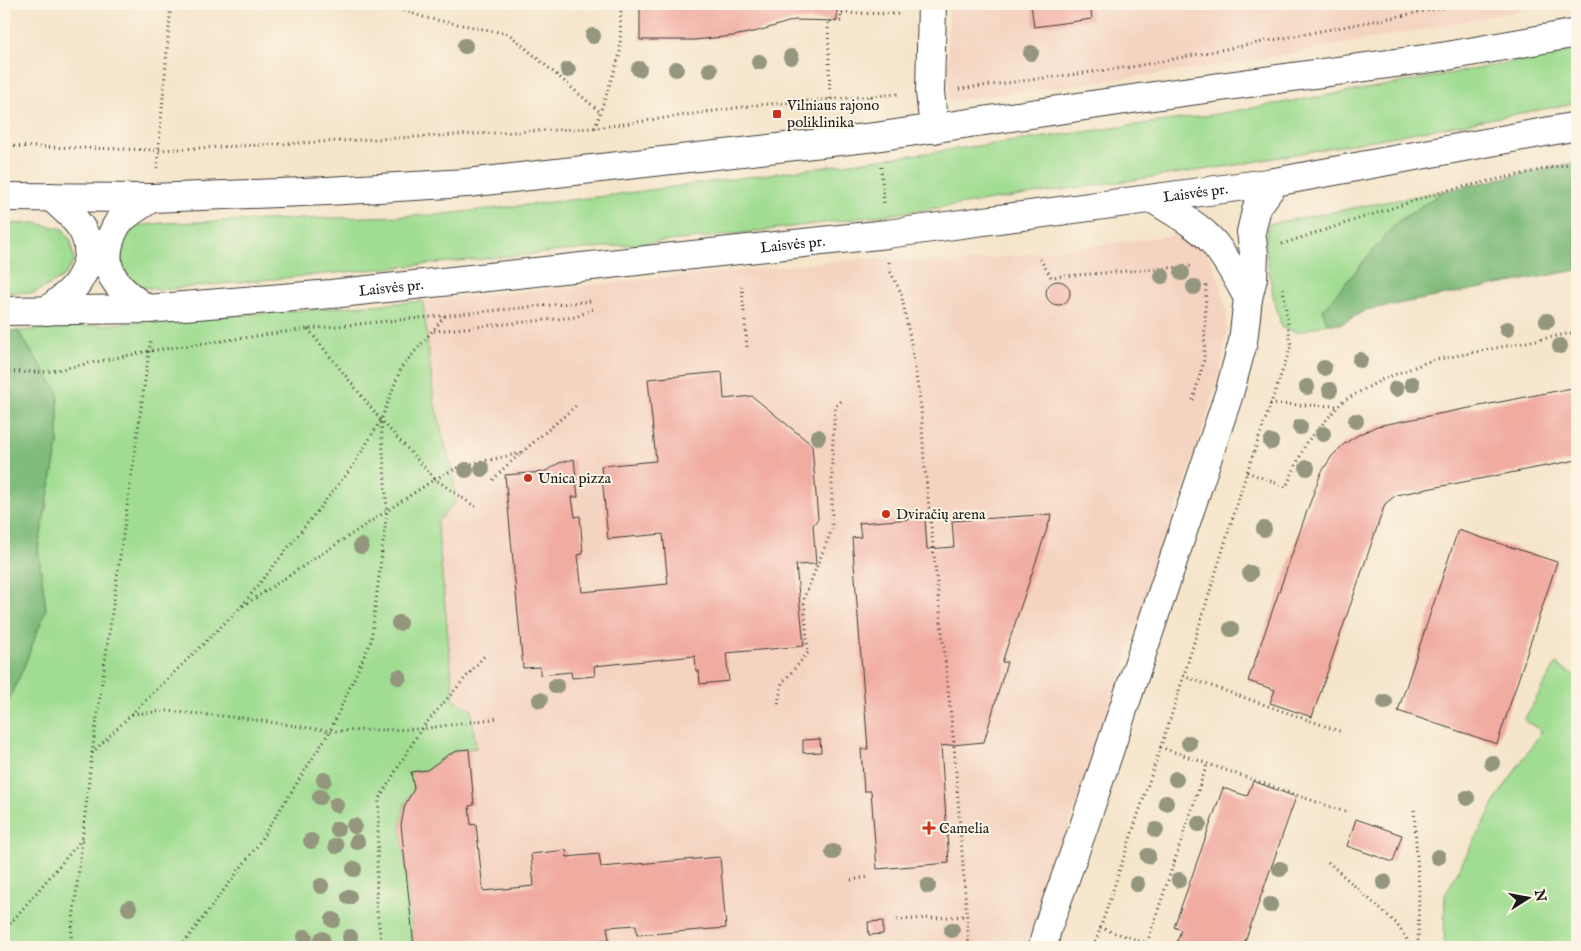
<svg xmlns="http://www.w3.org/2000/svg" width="1581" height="951" font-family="'IM FELL English',serif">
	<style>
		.built { fill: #f4d3c0 }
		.green { fill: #a0dd92; stroke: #5e7c57 }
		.forest { fill: #80bc7c; stroke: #4e6c4c }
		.building { fill: #f1aca2 }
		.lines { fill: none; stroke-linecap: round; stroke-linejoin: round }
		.street-casing { stroke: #3d3a36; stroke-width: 30 }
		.primary-casing { stroke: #3d3a36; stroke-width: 30 }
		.path { stroke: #3d3a36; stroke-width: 3; stroke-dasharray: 1 4; stroke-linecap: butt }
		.street { stroke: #fff; stroke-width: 28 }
		.primary { stroke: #fff; stroke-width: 28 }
		.tree { fill: #94967e }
		.poi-dot { fill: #c8321e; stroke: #fcf5e5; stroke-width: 2 }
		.labels { text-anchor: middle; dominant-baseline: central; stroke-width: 4; stroke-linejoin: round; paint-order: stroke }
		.poi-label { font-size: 15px; fill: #1c1c1c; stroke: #fcf5e5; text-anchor: start }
		.street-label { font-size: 15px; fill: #1c1c1c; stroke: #fcf5e5 }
	</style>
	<rect width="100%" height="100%" fill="#fcf5e5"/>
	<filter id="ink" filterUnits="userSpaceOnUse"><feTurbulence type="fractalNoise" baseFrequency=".02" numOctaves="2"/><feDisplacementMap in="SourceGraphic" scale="10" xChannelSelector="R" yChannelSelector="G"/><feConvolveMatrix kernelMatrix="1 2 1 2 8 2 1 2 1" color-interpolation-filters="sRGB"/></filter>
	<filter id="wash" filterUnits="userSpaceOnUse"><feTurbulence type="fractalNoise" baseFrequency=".0096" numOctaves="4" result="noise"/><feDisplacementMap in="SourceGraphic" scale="20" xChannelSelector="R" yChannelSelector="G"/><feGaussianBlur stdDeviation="1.12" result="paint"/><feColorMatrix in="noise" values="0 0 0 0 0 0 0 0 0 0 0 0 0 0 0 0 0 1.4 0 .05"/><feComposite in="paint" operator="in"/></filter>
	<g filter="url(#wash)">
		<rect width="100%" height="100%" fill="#f5e5cb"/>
		<g class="built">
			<path d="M949,4H1558L1247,62L949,101L948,50Z"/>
			<path d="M1176,235L1196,242L1209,256L1219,280L1227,313V329L1220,371L1202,431L1130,647L1028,947H414L401,825L411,772L427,770L448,755L460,750L476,748L471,709L454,700L437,522L455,502L454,479L434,401L423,301L869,258L956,263Z"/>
		</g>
		<g class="green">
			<path d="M1577,50V103L1230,166L901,213L720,236L159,290L139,286L122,269L121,244L135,226L164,223L436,215L605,196L1210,115L1389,85Z"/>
			<path d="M1444,191L1397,222L1323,310L1327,324L1297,332L1282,328L1273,295L1265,246L1268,224Z"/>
			<path d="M35,223L63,229L71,241L74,262L62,278L34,293L4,292V224Z"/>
			<path d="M423,301L434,401L454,479L455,502L437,522L454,700L471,709L476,748L460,750L448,755L427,770L412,772L414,789L405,805L401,825L414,947H4V710L23,669L46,609L38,549L58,444V392L18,331Z"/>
			<path d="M1556,664L1577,677V947H1444L1445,895L1500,793L1542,731L1524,720Z"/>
		</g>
		<g class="forest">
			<path d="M1577,162V270L1366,310L1341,324H1327L1323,310L1397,222L1444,191Z"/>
			<path d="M4,330L18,331L58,392V444L38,549L46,609L23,669L4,710Z"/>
		</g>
		<g id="blocks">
			<g class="building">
				<path d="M640,4H837V21L795,20L758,31L733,36L694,40H640Z"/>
				<path d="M1031,4H1090L1092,19L1034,27Z"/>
				<circle cx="1058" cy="293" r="12"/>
				<path d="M722,372L724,399L752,396L812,445L818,519L813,525L816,564L796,565L804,646L726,653L729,681L700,684L699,671H696L695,656L594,666L595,676L572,678L571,672L540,675V667L523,668L505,475L544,472L559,463L574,459L578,497H572L575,517L580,516L583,554L578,555L582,592L668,584L663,534L608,539L601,466L656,461L648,379Z"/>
				<path d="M1577,387V460L1396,495L1385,504L1312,717L1270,703L1275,690L1248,681L1308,508L1321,473L1332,456L1344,444L1358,435L1377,426Z"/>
				<path d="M1052,514L1002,662H1007L984,742L941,746L949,863L877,869L871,791H864L861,749H868L852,538L861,537L859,523L925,518L927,549L954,547L952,521Z"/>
				<path d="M1458,530L1557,562L1497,744L1398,711Z"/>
				<path d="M820,739L821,752L803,753V740Z"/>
				<path d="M469,749L474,805L469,806L471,825L476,824L483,891L534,886L531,854L566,850L567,857L599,854L601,867L720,857L726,928L637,935L636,925L607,927L609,939L593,941V944L568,947H414L401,825L405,805L414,789L411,772L427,770L448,755L460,750Z"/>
				<path d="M1253,781L1296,797L1243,947H1175L1181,930L1174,927L1223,788L1247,796Z"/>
				<path d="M1356,819L1402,835L1393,862L1347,846Z"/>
				<path d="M883,921V934L869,935L868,922Z"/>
			</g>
		</g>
	</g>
	<g filter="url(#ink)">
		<use href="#blocks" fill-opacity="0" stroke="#3d3a36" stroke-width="1"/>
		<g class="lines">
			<g class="street-casing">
				<g id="street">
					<path d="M932,4L930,92L934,129"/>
					<path d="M1043,947L1047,929L1084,826L1229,394L1243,342L1248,298"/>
				</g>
			</g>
			<g class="primary-casing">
				<g id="primary">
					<path d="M4,197L152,198L327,191L467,183L875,137L1139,98L1447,56L1577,33"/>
					<path d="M1153,199C1173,212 1197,224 1213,242C1227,259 1238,279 1248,298"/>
					<path d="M1248,298L1253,278L1254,253L1251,232L1257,207L1275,182"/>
					<path d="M147,309C124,293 101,276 109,244C111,237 114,229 118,223C127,213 141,205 152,198"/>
					<path id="s1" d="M4,311L147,309L331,294L887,234L1275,182L1577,126"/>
					<path d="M47,311C57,302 71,293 78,282C103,243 79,221 51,197"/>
				</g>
			</g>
			<g class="path">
				<path d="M385,4L426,18L509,34L600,112"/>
				<path d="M842,13L858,4"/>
				<path d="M959,89L1131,67L1463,4"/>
				<path d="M871,96L873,108"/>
				<path d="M830,99L828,21H841V13L902,14"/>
				<path d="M595,128L620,54L621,4"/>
				<path d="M4,146L159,150L595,128L756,105L900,94"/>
				<path d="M881,167L884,205"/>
				<path d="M157,168L171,4"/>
				<path d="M1282,244L1444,191L1577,162"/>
				<path d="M1040,259L1051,277L1193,266"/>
				<path d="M889,262L890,271L901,293L911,343L921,408L924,460L954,745L969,947"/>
				<path d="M742,286L747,347"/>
				<path d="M308,329L381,420L435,479L477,508"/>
				<path d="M434,331L576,317L593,309"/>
				<path d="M4,372H47L149,351L307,329L592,301"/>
				<path d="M1193,400L1204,360L1206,285"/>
				<path d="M1270,404L1338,406"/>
				<path d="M1247,472L1286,487L1306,443L1343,401L1383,379L1430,361L1577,332"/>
				<path d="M493,480L505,467L578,404"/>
				<path d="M243,606L435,479L461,466L521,453"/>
				<path d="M1183,676L1342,732"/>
				<path d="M778,704L782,683L808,653L804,598L832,529V457L835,407L841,401"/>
				<path d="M132,714L167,711L243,718L330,731L421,729L499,718"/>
				<path d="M1160,747L1345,812"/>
				<path d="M92,753L240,608L353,466L381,420L401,368L445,316"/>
				<path d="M1414,810L1419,890L1418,947"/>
				<path d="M1328,862L1396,923L1412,947"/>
				<path d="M851,880L868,877"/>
				<path d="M897,920L967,916"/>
				<path d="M1100,928L1147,943L1207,764"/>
				<path d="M4,937L8,926L82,839"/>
				<path d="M1095,943L1107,947"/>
				<path d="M70,947L92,753L151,338"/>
				<path d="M181,947L257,846L330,731L371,641L387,511L381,420"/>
				<path d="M382,947L376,904L379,799L421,729L486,654"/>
				<path d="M1094,947L1173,710L1247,472L1291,346L1283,288"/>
			</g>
			<use href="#street" class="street"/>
			<use href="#primary" class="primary"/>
		</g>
		<g class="tree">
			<circle cx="593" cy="36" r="8"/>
			<circle cx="465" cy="46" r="8"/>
			<circle cx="1031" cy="53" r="8"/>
			<circle cx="791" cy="57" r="8"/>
			<circle cx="759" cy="62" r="8"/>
			<circle cx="639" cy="69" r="8"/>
			<circle cx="676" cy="69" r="8"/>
			<circle cx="568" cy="70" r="8"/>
			<circle cx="710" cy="70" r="8"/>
			<circle cx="1182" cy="273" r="8"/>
			<circle cx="1162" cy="276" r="8"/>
			<circle cx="1194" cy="287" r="8"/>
			<circle cx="1547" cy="321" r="8"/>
			<circle cx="1507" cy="329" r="8"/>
			<circle cx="1560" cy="346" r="8"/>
			<circle cx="1360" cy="360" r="8"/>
			<circle cx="1324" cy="368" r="8"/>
			<circle cx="1412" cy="384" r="8"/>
			<circle cx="1307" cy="387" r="8"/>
			<circle cx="1396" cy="389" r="8"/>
			<circle cx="1330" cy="390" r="8"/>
			<circle cx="1356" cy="421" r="8"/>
			<circle cx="1300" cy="427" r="8"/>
			<circle cx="1323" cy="434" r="8"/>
			<circle cx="818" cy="437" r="8"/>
			<circle cx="1271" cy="442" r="8"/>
			<circle cx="1307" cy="468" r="8"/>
			<circle cx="482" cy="469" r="8"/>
			<circle cx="466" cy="470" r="8"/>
			<circle cx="1264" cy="529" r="8"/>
			<circle cx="361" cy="546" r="8"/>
			<circle cx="1250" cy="573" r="8"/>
			<circle cx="399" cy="623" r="8"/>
			<circle cx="1231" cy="629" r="8"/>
			<circle cx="399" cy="677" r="8"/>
			<circle cx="556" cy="686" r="8"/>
			<circle cx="540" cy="700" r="8"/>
			<circle cx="1385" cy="702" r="8"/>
			<circle cx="1189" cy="743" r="8"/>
			<circle cx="1492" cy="763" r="8"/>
			<circle cx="1176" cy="779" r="8"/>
			<circle cx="324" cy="780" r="8"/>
			<circle cx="320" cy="797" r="8"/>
			<circle cx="1467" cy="798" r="8"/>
			<circle cx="1166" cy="803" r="8"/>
			<circle cx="336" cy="805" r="8"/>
			<circle cx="1199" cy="824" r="8"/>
			<circle cx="354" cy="826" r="8"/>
			<circle cx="337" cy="829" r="8"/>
			<circle cx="1156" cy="830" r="8"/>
			<circle cx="311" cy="841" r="8"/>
			<circle cx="357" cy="842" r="8"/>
			<circle cx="336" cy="846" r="8"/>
			<circle cx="833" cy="852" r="8"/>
			<circle cx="1148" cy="856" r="8"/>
			<circle cx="1438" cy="857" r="8"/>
			<circle cx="354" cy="869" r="8"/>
			<circle cx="1280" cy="869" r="8"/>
			<circle cx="1179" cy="880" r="8"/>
			<circle cx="1384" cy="882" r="8"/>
			<circle cx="1137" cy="884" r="8"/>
			<circle cx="321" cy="886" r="8"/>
			<circle cx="928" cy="886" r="8"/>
			<circle cx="349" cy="897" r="8"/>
			<circle cx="1270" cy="905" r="8"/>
			<circle cx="129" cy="908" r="8"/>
			<circle cx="333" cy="920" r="8"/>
			<circle cx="952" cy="930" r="8"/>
			<circle cx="305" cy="937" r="8"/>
			<circle cx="350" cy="937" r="8"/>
			<circle cx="322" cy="939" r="8"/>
		</g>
	</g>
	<g class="poi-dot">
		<rect x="772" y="109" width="10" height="10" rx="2.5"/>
		<circle cx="528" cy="478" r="5"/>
		<circle cx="886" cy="514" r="5"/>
		<path d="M926.5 820.5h5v5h5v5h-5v5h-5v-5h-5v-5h5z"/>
	</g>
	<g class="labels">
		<g class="poi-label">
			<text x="787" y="105">Vilniaus rajono<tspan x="787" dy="17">poliklinika</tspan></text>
			<text x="538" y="478">Unica pizza</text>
			<text x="896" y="514">Dviračių arena</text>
			<text x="939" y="828">Camelia</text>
		</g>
		<g class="street-label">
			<text stroke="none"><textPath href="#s1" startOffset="1198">Laisvės pr.</textPath></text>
			<text stroke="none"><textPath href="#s1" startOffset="792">Laisvės pr.</textPath></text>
			<text stroke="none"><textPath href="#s1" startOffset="388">Laisvės pr.</textPath></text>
		</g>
	</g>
	<rect width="1581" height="951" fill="none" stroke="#fcf5e5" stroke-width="20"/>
	<g transform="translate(1528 898) rotate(79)" stroke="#fcf5e5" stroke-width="4" paint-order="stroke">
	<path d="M0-4L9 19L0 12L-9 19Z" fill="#1c1c1c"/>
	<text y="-8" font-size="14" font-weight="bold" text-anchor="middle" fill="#1c1c1c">N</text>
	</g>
</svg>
